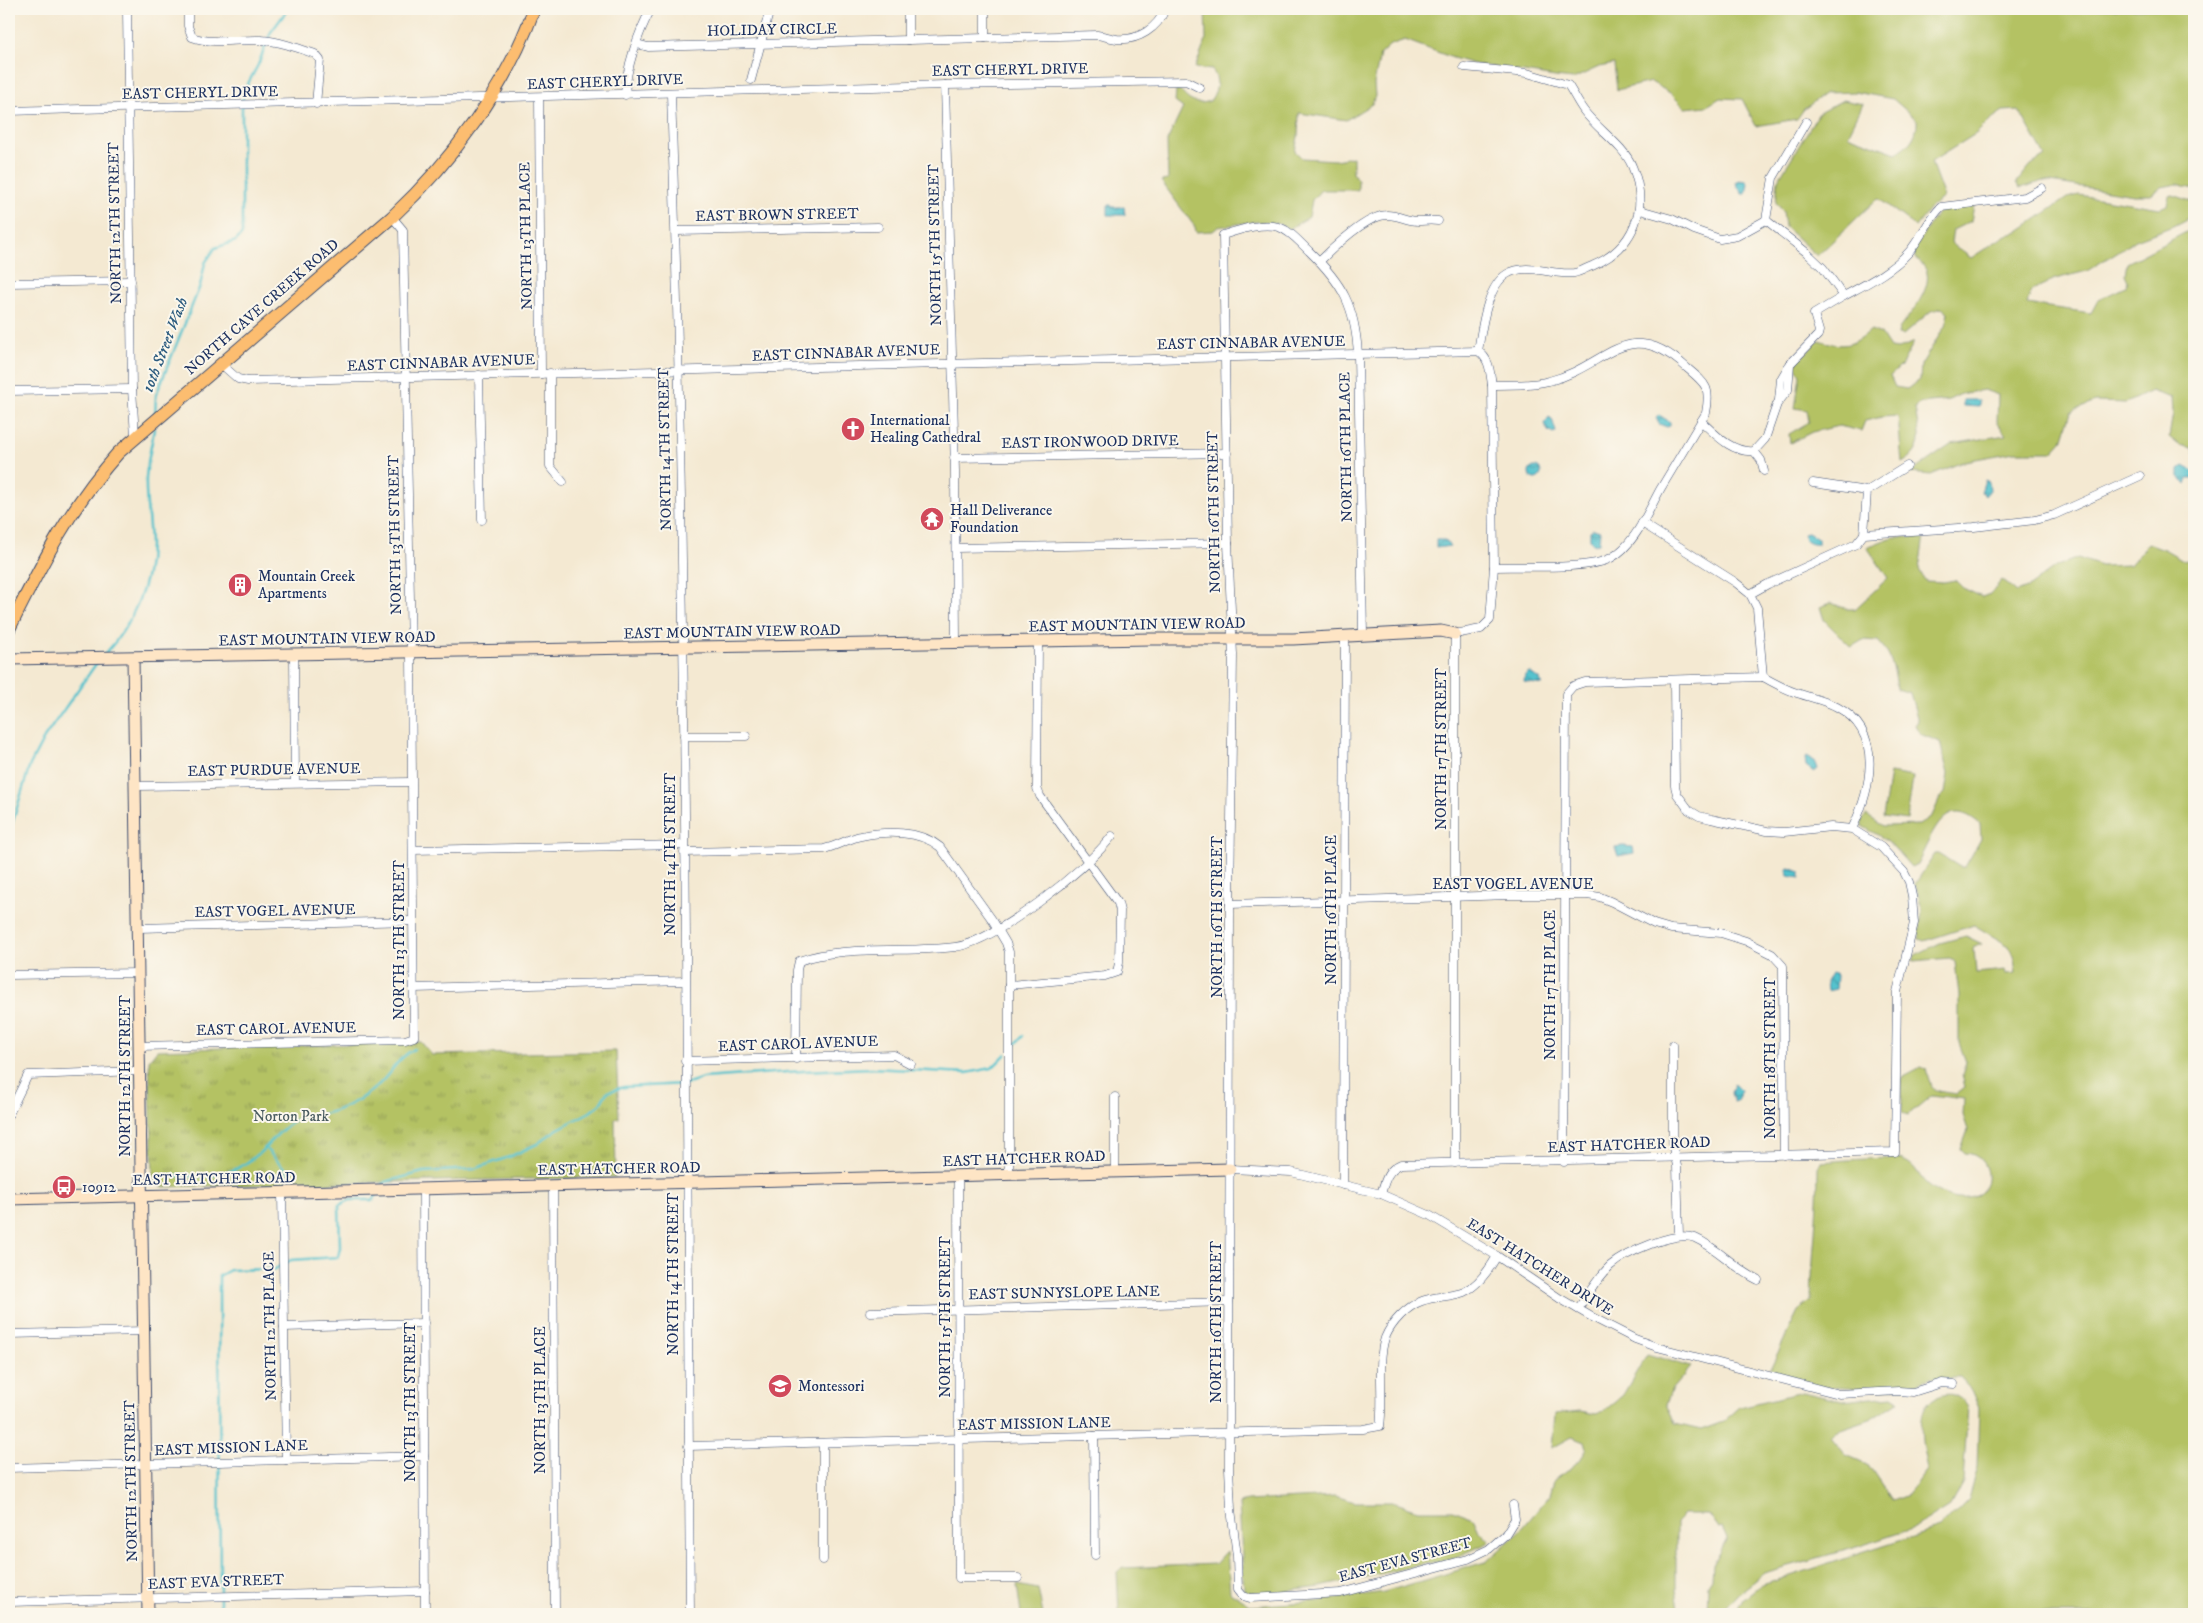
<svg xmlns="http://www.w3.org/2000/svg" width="2203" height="1623" font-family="'IM FELL DW Pica',serif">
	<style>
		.green { fill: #b4c264; stroke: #687861 }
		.park { fill: url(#park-tufts); stroke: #687861 }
		.water { fill: url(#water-waves); stroke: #387896 }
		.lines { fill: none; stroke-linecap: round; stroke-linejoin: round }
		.stream { stroke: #55c2cd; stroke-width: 2.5 }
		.street-casing { stroke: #3c4b6f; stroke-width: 9 }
		.secondary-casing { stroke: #3c4b6f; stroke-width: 13 }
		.primary-casing { stroke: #3c4b6f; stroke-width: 14 }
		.street { stroke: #fff; stroke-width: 8 }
		.secondary { stroke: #fee5c5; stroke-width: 11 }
		.primary { stroke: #fcbd6f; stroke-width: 12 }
		.labels { text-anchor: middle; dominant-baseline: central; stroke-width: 4; stroke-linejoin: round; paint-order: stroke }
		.street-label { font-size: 15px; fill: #1b2f5e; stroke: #fbf7ec }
		.poi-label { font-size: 15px; fill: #1b2f5e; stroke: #fbf7ec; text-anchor: start }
		.park-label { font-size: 15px; fill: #495b60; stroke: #fbf7ec }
		.water-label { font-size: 16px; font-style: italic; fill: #2c5b7f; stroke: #fbf7ec }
	</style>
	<defs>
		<pattern id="park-tufts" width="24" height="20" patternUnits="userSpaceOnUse" patternTransform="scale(1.25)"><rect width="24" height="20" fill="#b4c264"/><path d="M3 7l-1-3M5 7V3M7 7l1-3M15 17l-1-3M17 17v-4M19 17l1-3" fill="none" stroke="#929e56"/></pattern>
		<pattern id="water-waves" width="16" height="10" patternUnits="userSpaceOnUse" patternTransform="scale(1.25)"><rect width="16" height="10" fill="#55c2cd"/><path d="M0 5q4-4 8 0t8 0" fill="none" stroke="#469eaa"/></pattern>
	</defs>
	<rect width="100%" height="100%" fill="#fbf7ec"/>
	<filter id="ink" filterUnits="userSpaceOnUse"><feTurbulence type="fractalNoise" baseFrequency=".02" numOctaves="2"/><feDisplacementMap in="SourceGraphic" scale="10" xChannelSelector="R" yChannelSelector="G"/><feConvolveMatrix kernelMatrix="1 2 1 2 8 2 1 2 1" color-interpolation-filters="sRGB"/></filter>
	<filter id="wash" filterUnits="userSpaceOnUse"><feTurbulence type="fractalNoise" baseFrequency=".0096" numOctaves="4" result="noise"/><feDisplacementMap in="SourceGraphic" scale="20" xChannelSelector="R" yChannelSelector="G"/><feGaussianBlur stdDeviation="1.12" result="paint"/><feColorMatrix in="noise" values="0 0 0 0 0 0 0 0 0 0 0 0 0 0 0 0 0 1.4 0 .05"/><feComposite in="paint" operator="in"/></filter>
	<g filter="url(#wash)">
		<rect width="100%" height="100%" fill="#f4e9d2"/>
		<g class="green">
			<path d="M1205,9H2194V189L2177,184L2162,187L2151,195H2134L2044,181L2020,188L2017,182L2031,165L2045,156L2019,110L2003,111L1990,120L1977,133L1931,162L1944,197L1931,207L1916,227L1878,198L1817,256L1785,227L1783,211L1776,203L1778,180L1819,113L1843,100L1863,104L1848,135L1896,153C1909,146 1918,136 1917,120L1893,99L1855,92L1826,93L1804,109L1797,119L1756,126L1742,99L1720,98L1707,106L1685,108L1670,93L1651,82L1617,90L1614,64L1599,67L1573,79L1555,77L1474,64L1453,58L1405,40L1390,45L1380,54L1374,84L1375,96L1372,104L1346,120L1299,113L1298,137L1295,151L1302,158L1335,160L1353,157V173L1358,181V190H1321L1312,200L1309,217L1289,229C1268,216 1242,224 1218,227L1213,231L1196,232L1195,227L1161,181L1168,180L1167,141L1183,108L1175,102L1176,90H1180C1188,101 1196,106 1210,101C1217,91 1220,80 1212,70L1195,68L1206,40Z"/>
			<path d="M2079,195L2160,208L2167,205L2169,196L2173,195L2194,202V215L2173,226L2136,240L2087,271L2055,279L2031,291L2027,304L2091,313L2098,300L2125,287L2128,281L2125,274L2127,263L2194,228V454L2192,448L2179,445L2169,437L2173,413L2172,398L2151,391L2126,403L2095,402L2071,412L2062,441L2052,452H2014L1965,461L1931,475L1910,473L1952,444L2006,435L1997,422L1998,395L1984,390L1961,394L1949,400L1920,403L1915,407C1918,432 1927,449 1902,463L1898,416L1882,417L1865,421L1861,431L1839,426L1812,432L1790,443L1789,434L1809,422L1807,410L1795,408L1800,376L1795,364L1819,340C1844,348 1851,347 1871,330L1881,334L1890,348L1898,349L1914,342L1901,366L1890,376L1895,387L1907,389L1920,380L1921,365L1945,326L1948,313L1942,308L1931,311L1903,335L1898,334L1899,329C1909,315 1931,291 1927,273C1926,267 1920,262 1915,258L1914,249L1937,213L1947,208L1974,206L1971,221L1953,230L1951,243L1971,258L2006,235L2016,233L2067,198Z"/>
			<path d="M1892,537H1924L1919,569L1925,581L1944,582L1955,580L1963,588L1982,597L1990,594L2002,580L2017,592L2027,588L2057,566L2078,558L2101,566L2130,565L2148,543L2164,549L2185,561L2194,555V1614H1736L1744,1598L1759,1586L1940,1528L1968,1499L1977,1468L1979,1408L1971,1390L1960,1378H1930L1906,1387L1869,1389L1819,1387L1770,1369L1798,1311L1811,1301C1812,1256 1818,1212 1818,1167L1821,1162C1837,1161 1890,1156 1902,1160C1914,1164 1916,1171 1923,1180C1933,1192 1953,1200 1968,1198C1996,1195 1992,1154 1965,1153L1961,1149L1968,1130L1963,1115L1964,1099L1932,1095L1908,1115L1902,1112V1077L1921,1067L1926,1069C1931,1091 1934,1091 1956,1094L1965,1087L1962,1075L1966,1062L1959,1043V995L1955,962L1950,958L1913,961L1915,955L1940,943L1966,936L1982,944L1974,948L1976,973L2006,970L2007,974L2016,973L2014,959L2009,946L1974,925L1924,941L1919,939L1922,909L1915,884L1935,854H1939L1960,867H1965L1981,839L1980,824C1944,792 1932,837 1917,864L1911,867L1888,841L1862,826V820L1866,815L1883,826L1919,825L1932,816L1940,798L1945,793L1948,774L1940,742L1920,734L1915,725L1918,721L1910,693L1897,689C1895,670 1891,654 1878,641L1863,640L1851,647L1824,620L1820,607L1831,603L1847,609H1855L1888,578L1867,547Z"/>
			<path d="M1890,773L1913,777L1907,820L1883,817Z"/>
			<path d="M1647,1354L1691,1367L1672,1389L1666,1404L1675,1424L1701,1430L1723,1422L1740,1407L1802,1392L1842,1401L1892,1396L1900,1401L1873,1418L1835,1431L1830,1436L1846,1455L1867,1464L1892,1501L1907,1495L1927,1469C1923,1448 1911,1402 1942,1394C1955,1391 1960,1397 1968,1406L1963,1482L1950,1506L1917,1527L1860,1546L1764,1573L1742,1590L1728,1606L1724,1614H1707L1708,1585L1712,1579L1713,1565L1727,1538L1722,1527L1718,1528L1708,1514H1684L1676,1522V1590L1680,1614H1119L1117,1572L1122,1568L1215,1564L1227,1551L1230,1592L1252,1606L1318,1601L1384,1592L1486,1562L1520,1531L1550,1495L1554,1481L1580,1460L1587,1449L1585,1442L1572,1437L1552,1448L1555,1414L1580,1411L1596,1414L1604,1411L1623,1395Z"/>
			<path d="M1335,1496L1355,1502H1392L1418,1510H1452L1473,1518L1478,1529L1490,1542L1457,1557L1320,1587L1272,1593L1244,1592L1239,1503L1247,1501Z"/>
			<path d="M1017,1585L1038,1589L1043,1614H1021Z"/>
		</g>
		<path class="park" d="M421,1042L432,1055L616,1051L619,1118L615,1119L616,1177L164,1187L155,1183L153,1177L149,1060L157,1050Z"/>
		<g class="water">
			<path d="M1738,180L1746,181L1748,183L1746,194H1742L1741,190L1739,189L1736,183Z"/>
			<path d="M1108,205H1111L1112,207H1124L1125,215H1108Z"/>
			<path d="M1963,400H1979V407L1963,406Z"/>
			<path d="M1659,415L1670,422V426L1667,427L1659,424L1656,418Z"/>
			<path d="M1549,417L1552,419L1556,432L1553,434L1548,431L1544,424Z"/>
			<path d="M2184,466L2193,471L2194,478L2188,479L2186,485L2179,475V470Z"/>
			<circle cx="1535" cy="473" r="6"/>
			<path d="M1985,480L1989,482L1990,490L1985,496L1981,492Z"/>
			<path d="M1593,529L1600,531L1599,543L1593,544L1590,540V531Z"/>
			<path d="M1808,533L1818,539V544C1811,545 1804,542 1803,534Z"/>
			<path d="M1436,540H1445L1450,546L1436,548Z"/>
			<path d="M1529,672L1539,679L1542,685L1524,682L1525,675Z"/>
			<path d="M1808,757L1816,763L1818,769L1814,772L1806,766L1805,758Z"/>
			<path d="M1623,846L1633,847L1634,853L1618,856L1615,847Z"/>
			<path d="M1790,868L1800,872V878L1788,876L1787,869Z"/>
			<path d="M1831,973L1837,975L1836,989L1827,991L1826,982Z"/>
			<path d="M1734,1084L1741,1091L1737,1101L1734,1102L1731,1093Z"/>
		</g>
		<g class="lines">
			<g class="stream">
				<path d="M155,416L156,395L200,286L205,263L215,248L236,241L242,234V106L244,91L258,65L271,32L288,9"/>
				<path d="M105,654C131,626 150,585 150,546C150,524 145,501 146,478C147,462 152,445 154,429"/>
				<path d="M9,834L30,765L44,738L98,661"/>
				<path d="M1012,1048L1023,1036"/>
				<path d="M265,1148L294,1178"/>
				<path d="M169,1176C213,1176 232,1180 266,1147C275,1137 285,1125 298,1119C304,1117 313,1117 320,1115C338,1111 356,1103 371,1091C389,1079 394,1060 414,1049"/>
				<path d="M383,1185L385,1182L423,1172L474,1169L509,1157L537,1144L556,1130L590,1112L600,1104L607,1092L624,1087L685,1084L703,1078L803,1071L871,1068L967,1073L992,1068L1006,1054"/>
				<path d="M220,1614L219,1276L230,1270L275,1269L291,1260L338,1257L340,1248L339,1205L350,1200H373L377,1194"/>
			</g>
		</g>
	</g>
	<g filter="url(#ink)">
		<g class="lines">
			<g class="street-casing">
				<g id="street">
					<path d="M127,9L132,389L135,436"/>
					<path d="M188,9V26L192,37C214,45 238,39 261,40C279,41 298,48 315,54L320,60L316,104"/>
					<path d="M908,9V40"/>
					<path d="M985,38V9"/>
					<path d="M637,44L648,47L1097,35C1104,36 1110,38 1117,39C1138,41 1158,28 1165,9"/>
					<path d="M1464,67L1527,73L1568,85C1574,94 1578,103 1584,111C1597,129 1624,146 1632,166C1650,208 1634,248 1592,266C1586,268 1580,272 1574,273C1553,276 1527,262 1507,274C1486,287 1482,329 1478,351"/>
					<path d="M751,80L770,9"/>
					<path d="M945,85L955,471L956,643"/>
					<path d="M671,94C688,600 686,1107 690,1614"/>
					<path d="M625,95C626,68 638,33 651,9"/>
					<path d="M539,97L541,374"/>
					<path d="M9,111L945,85L1186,81L1200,88"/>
					<path d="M1640,210L1672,219L1694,230L1720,239L1737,236L1766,220L1806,252L1823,268L1844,296C1866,284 1892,271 1909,252C1921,238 1927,221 1941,207L2025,197L2042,188"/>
					<path d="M1766,220L1773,178L1806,122"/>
					<path d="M676,231L878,227"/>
					<path d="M1320,261C1334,247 1367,215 1387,215C1398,215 1407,221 1418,221C1425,221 1430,220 1438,221"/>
					<path d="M9,283L131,281"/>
					<path d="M221,364L238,379L248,381L1478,351C1490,359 1490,372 1492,385L1494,567L1490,620L1481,629L1455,634V1163"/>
					<path d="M550,373V466L563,482"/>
					<path d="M479,375L482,520"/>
					<path d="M1492,385C1510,384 1531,386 1549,381C1607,367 1627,313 1687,368C1706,384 1711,387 1706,413C1691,438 1676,463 1661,488C1648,511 1635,545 1611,558C1589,570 1521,566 1494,567"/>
					<path d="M9,391L132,389"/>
					<path d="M1779,400L1781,379L1788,367"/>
					<path d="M1701,421C1716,435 1732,453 1754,451L1765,439L1777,404L1788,390L1790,364L1818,335L1819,331L1814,314L1844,296"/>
					<path d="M1754,451L1761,460L1764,471"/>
					<path d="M954,458L1227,453"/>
					<path d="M1813,483L1867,491L1907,466"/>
					<path d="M1642,523L1735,582L1750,594L1757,608L1763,677"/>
					<path d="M1864,534L1867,491"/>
					<path d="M956,548L1228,543"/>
					<path d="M1750,594L1768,584L1856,544L1864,534L1974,527L2035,520L2054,515L2140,476"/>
					<path d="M1363,634L1358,354C1355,306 1343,284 1309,251C1299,242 1292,232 1279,227C1262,222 1239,230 1223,235L1228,543L1233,655L1230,904L1229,1468L1231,1509L1237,1556L1238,1590L1243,1596L1250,1598L1341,1593L1468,1559L1489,1549L1505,1535L1515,1519L1513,1505"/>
					<path d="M294,655L295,783"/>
					<path d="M1763,677C1773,682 1783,688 1794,692C1808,697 1824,700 1837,707C1885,732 1871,790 1852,829"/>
					<path d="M684,736H746"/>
					<path d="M137,786L411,782"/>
					<path d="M413,850L684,845"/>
					<path d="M684,852L824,849C838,846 849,838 861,836C886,831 920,830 940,847L993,921L1006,943L1009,952V1175"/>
					<path d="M1230,904L1510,895H1587L1600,897L1612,902L1654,924L1671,929L1721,933L1746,941L1772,954L1783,966L1784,1155"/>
					<path d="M139,928L412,921"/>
					<path d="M9,975L139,973"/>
					<path d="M1009,985L1105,976L1117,972L1119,963L1120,911L1118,903L1040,796L1037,788L1038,642"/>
					<path d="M414,988L685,981"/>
					<path d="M1673,1045V1148L1677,1166L1679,1236"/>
					<path d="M139,1046L405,1040L414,1037L411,653L403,230L392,217"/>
					<path d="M796,1059L797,970L799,961C842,945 908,953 955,947C995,942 1087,869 1112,836"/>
					<path d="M685,1061L894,1055L911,1064"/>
					<path d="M9,1114L28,1075L139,1071"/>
					<path d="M1564,1162L1566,694L1573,686L1585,682L1763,677"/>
					<path d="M1230,1169L1291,1172L1381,1194L1429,1215L1497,1256L1559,1298L1590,1316L1635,1339L1657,1347L1839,1394L1899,1391L1913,1392L1942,1383L1954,1384"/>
					<path d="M1115,1172V1097"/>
					<path d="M958,1176L959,1578H1018"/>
					<path d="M1343,1185L1345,636"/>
					<path d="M553,1186L555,1614"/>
					<path d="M423,1189L425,1614"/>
					<path d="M282,1192L286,1460"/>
					<path d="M1381,1194C1385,1181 1387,1170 1401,1164L1895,1152L1897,992L1914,923L1912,896L1909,882L1904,872L1881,847L1852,829L1831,827L1784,832L1767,831L1711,819L1699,816L1689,810L1677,794L1675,786L1674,680"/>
					<path d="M1578,1309C1588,1294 1597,1279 1610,1266C1625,1253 1675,1230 1695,1238C1718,1248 1735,1269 1758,1280"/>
					<path d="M870,1312L1229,1302"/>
					<path d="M284,1327L424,1323"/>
					<path d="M9,1334L145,1331"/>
					<path d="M1094,1436L1095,1555"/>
					<path d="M823,1443V1560"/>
					<path d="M688,1446L1363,1429L1380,1426C1384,1399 1377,1362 1385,1338C1391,1323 1407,1306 1422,1301C1435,1296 1451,1297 1464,1292C1479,1285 1489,1270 1497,1256"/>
					<path d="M9,1468L424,1456"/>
					<path d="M9,1602L425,1591"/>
				</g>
			</g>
			<g class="secondary-casing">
				<g id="secondary">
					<path d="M133,658L148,1614"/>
					<path d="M9,659L1150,639H1293L1441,631L1455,634"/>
					<path d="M9,1199L1230,1169"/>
				</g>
			</g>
			<g class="primary-casing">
				<path id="primary" d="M9,629C42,563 69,508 118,453L392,217C453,160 506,88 534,9"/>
			</g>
			<use href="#street" class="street"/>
			<use href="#secondary" class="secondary"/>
			<use href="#primary" class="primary"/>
		</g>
	</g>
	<defs>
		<g id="church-disc" transform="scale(1.25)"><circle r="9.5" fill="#d1495b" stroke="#fbf7ec"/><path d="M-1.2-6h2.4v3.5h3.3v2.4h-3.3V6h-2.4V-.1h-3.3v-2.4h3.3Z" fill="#fff"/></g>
		<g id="temple-disc" transform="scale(1.25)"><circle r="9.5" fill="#d1495b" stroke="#fbf7ec"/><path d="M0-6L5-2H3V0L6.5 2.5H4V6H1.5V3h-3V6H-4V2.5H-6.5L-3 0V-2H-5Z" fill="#fff"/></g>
		<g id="building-disc" transform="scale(1.25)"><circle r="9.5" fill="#d1495b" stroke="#fbf7ec"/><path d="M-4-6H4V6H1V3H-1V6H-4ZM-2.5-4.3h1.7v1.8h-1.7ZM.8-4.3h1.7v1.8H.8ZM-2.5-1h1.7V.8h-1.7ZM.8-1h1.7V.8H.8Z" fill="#fff"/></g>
		<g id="bus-disc" transform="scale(1.25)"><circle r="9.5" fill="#d1495b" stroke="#fbf7ec"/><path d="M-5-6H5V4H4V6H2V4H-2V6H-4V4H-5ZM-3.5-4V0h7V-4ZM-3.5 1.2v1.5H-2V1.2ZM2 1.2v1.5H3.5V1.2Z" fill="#fff"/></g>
		<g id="school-disc" transform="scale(1.25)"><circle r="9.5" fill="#d1495b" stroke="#fbf7ec"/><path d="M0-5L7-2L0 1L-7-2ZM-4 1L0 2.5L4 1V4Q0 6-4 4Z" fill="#fff"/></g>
	</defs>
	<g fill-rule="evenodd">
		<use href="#church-disc" x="853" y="429"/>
		<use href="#temple-disc" x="932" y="519"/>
		<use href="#building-disc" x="240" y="585"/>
		<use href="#bus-disc" x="64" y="1187"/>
		<use href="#school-disc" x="780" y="1386"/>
	</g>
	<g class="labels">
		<g class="street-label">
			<text transform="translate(772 30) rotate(-1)">HOLIDAY CIRCLE</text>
			<text transform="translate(1010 70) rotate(-1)">EAST CHERYL DRIVE</text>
			<text transform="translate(605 82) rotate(-2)">EAST CHERYL DRIVE</text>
			<text transform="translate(200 93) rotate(-1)">EAST CHERYL DRIVE</text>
			<text transform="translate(777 215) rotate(-1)">EAST BROWN STREET</text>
			<text transform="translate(115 223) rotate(-91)">NORTH 12TH STREET</text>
			<text transform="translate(526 236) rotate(-91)">NORTH 13TH PLACE</text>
			<text transform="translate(935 245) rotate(-91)">NORTH 15TH STREET</text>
			<text transform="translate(262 307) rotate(-41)">NORTH CAVE CREEK ROAD</text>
			<text transform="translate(1251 343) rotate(-1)">EAST CINNABAR AVENUE</text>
			<text transform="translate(846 353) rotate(-2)">EAST CINNABAR AVENUE</text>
			<text transform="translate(441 363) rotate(-2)">EAST CINNABAR AVENUE</text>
			<text transform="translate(1090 442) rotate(-1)">EAST IRONWOOD DRIVE</text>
			<text transform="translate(1346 447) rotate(-91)">NORTH 16TH PLACE</text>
			<text transform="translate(665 449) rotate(-91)">NORTH 14TH STREET</text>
			<text transform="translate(1214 512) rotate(-91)">NORTH 16TH STREET</text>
			<text transform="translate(395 535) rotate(-91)">NORTH 13TH STREET</text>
			<text transform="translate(1137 625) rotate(-1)">EAST MOUNTAIN VIEW ROAD</text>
			<text transform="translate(732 632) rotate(-1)">EAST MOUNTAIN VIEW ROAD</text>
			<text transform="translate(327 639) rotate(-1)">EAST MOUNTAIN VIEW ROAD</text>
			<text transform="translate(1441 749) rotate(-90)">NORTH 17TH STREET</text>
			<text transform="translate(274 770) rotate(-1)">EAST PURDUE AVENUE</text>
			<text transform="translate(670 854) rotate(-90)">NORTH 14TH STREET</text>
			<text x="1513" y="884">EAST VOGEL AVENUE</text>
			<text transform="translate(1331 910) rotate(-90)">NORTH 16TH PLACE</text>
			<text transform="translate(275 911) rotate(-1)">EAST VOGEL AVENUE</text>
			<text transform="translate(1217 917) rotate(-90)">NORTH 16TH STREET</text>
			<text transform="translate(399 940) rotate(-90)">NORTH 13TH STREET</text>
			<text transform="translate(1550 985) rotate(-90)">NORTH 17TH PLACE</text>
			<text transform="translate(276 1029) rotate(-1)">EAST CAROL AVENUE</text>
			<text transform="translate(798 1044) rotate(-2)">EAST CAROL AVENUE</text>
			<text transform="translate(1770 1058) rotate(-90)">NORTH 18TH STREET</text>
			<text transform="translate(125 1076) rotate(-90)">NORTH 12TH STREET</text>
			<text transform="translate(1629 1145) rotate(-2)">EAST HATCHER ROAD</text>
			<text transform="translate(1024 1159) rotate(-2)">EAST HATCHER ROAD</text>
			<text transform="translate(619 1169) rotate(-1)">EAST HATCHER ROAD</text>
			<text transform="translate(214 1179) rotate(-1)">EAST HATCHER ROAD</text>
			<text transform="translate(1540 1267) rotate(32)">EAST HATCHER DRIVE</text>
			<text transform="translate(673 1274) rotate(-90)">NORTH 14TH STREET</text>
			<text transform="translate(1064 1293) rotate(-1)">EAST SUNNYSLOPE LANE</text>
			<text transform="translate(945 1317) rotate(-90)">NORTH 15TH STREET</text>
			<text transform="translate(1216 1322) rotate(-90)">NORTH 16TH STREET</text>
			<text transform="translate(270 1326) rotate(-91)">NORTH 12TH PLACE</text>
			<text transform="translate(540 1400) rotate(-90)">NORTH 13TH PLACE</text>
			<text transform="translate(410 1402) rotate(-90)">NORTH 13TH STREET</text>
			<text transform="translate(1034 1424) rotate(-1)">EAST MISSION LANE</text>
			<text transform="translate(231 1448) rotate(-2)">EAST MISSION LANE</text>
			<text transform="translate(131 1481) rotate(-91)">NORTH 12TH STREET</text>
			<text transform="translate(1405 1560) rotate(-15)">EAST EVA STREET</text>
			<text transform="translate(216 1582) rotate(-2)">EAST EVA STREET</text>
		</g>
		<g class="poi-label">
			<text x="870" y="420">International<tspan x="870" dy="17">Healing Cathedral</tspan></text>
			<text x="950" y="510">Hall Deliverance<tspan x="950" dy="17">Foundation</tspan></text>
			<text x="258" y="576">Mountain Creek<tspan x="258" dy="17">Apartments</tspan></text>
			<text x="82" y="1187">10912</text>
			<text x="798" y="1386">Montessori</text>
		</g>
		<g class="park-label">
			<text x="291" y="1116">Norton Park</text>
		</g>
		<g class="water-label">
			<text transform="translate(165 345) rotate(-69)">10th Street Wash</text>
		</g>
	</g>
	<rect width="2203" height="1623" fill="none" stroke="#fbf7ec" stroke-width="30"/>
</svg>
